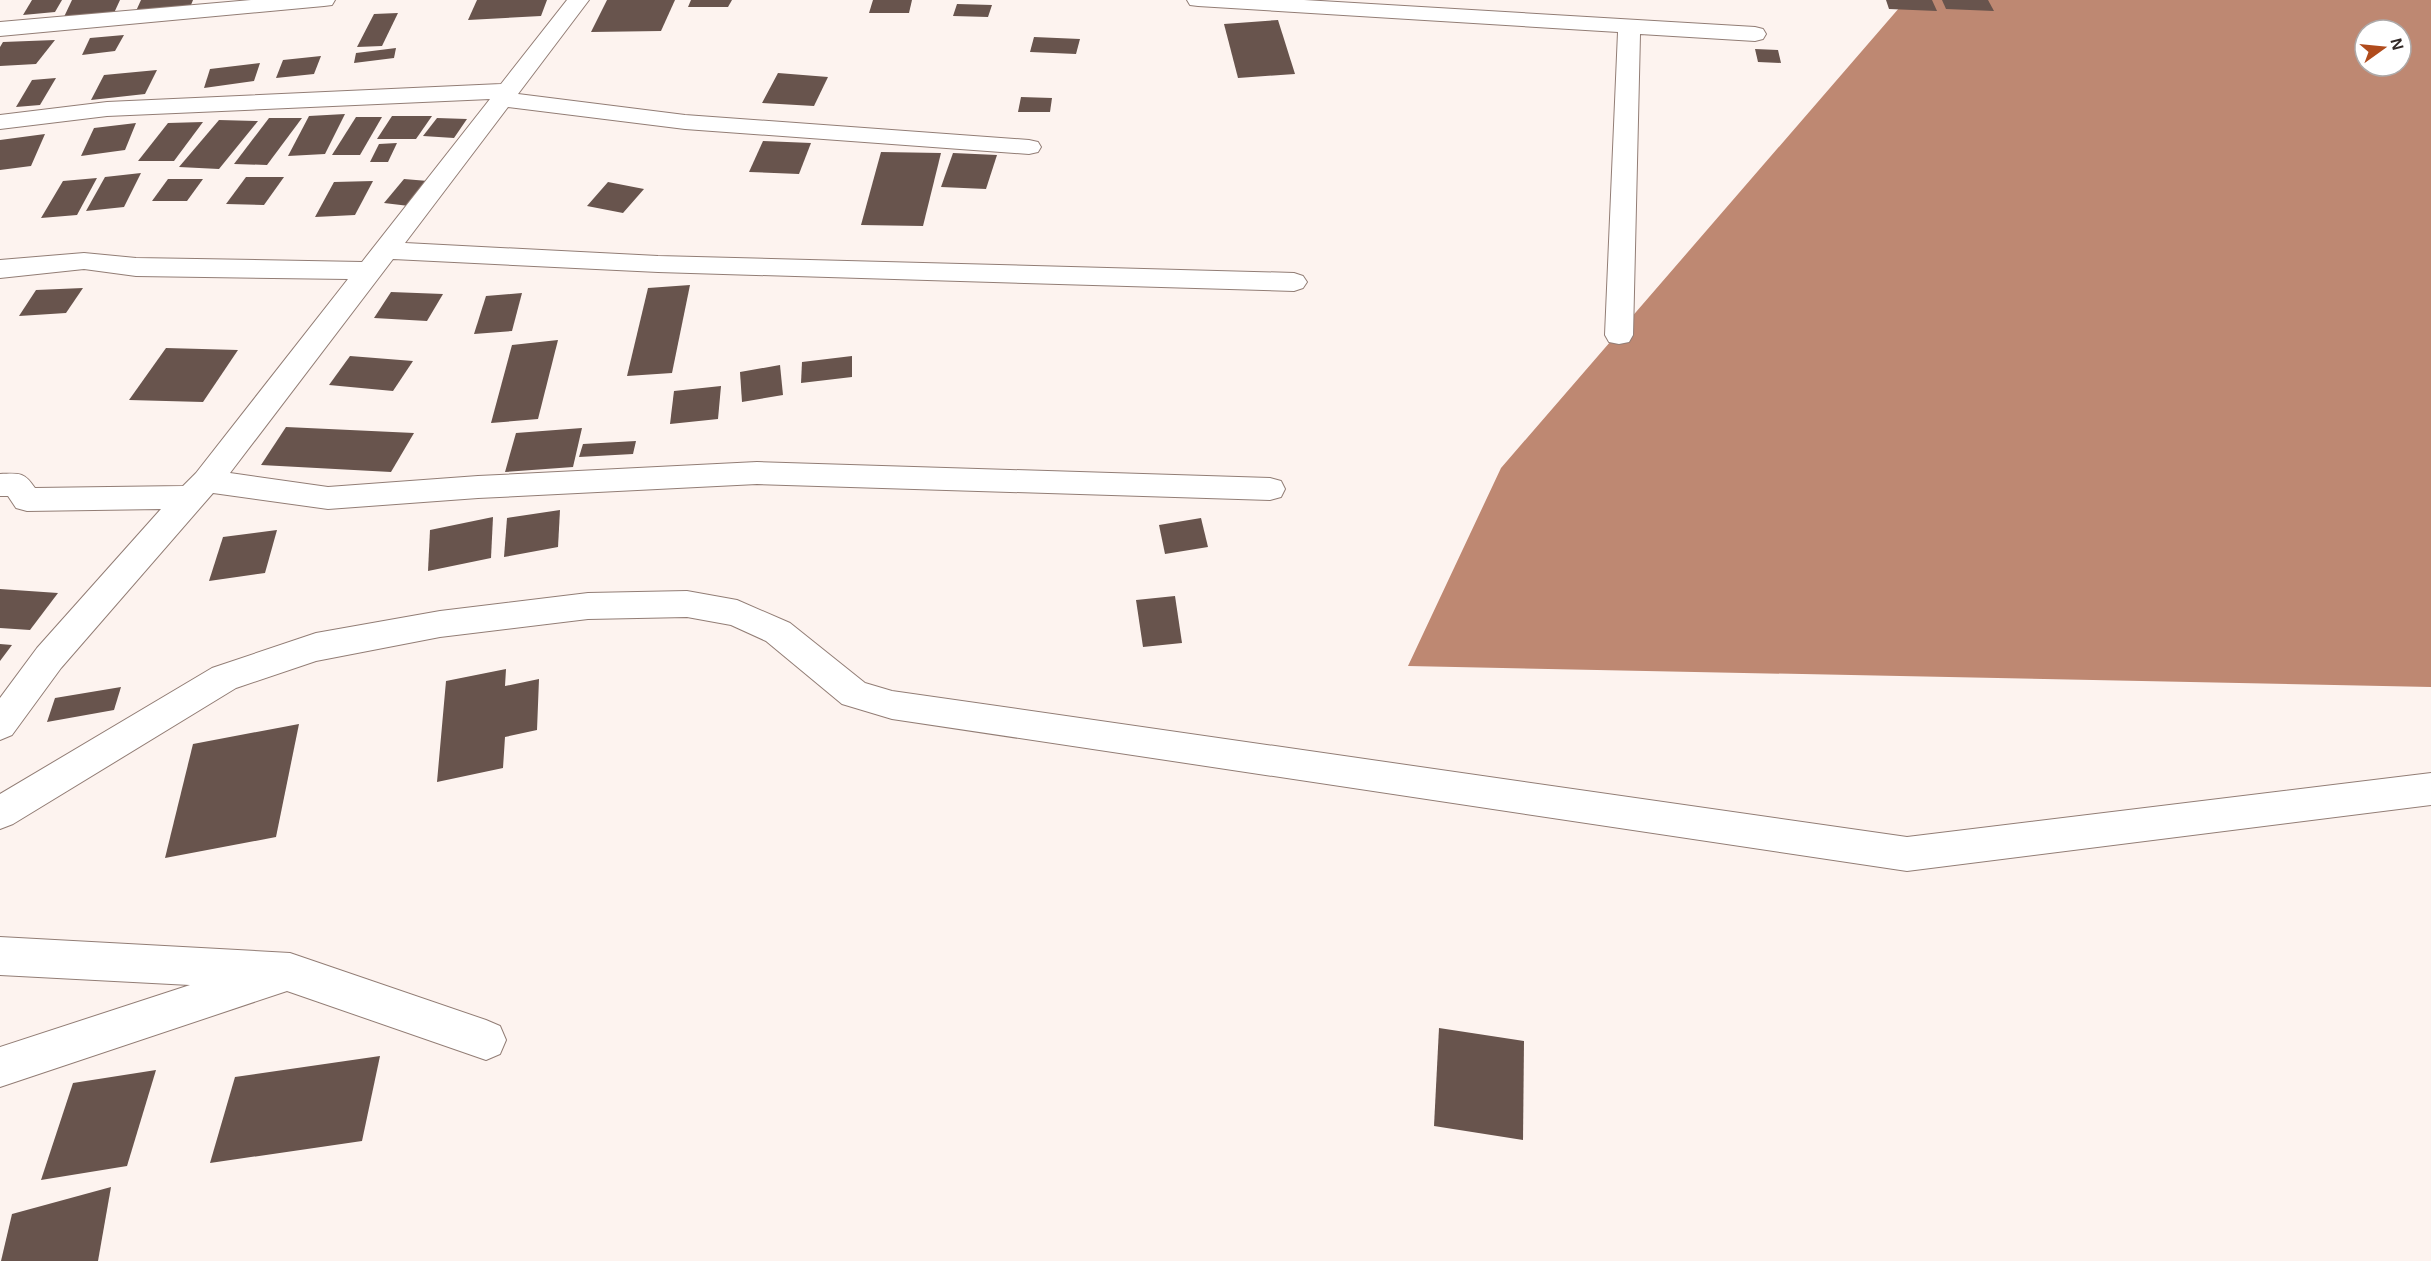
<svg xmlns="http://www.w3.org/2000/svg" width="2431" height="1261" font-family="Helvetica,sans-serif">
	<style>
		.water { fill: #be8872; fill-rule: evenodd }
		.building { fill: #68544d }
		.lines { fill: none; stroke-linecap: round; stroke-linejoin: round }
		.minor-casing { stroke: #927d75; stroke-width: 2 }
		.minor { fill: #fff; fill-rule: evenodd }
	</style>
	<rect width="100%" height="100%" fill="#fdf3ef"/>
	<path class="water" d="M1906,0H2431V687L1408,666L1501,468ZM2365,30H2401V66H2365Z"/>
	<g class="building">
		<path d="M32,0H62L55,12L23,15Z"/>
		<path d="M72,0H120L114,13L63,19Z"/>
		<path d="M141,0H193L191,5L136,11Z"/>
		<path d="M477,0H547L541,16L468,20Z"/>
		<path d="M607,0H675L661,31L591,32Z"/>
		<path d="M691,0H732L728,7H688Z"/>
		<path d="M873,0H912L909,13H869Z"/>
		<path d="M1886,0H1932L1937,11L1889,9Z"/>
		<path d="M1942,0H1988L1994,11L1946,9Z"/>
		<path d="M957,4L992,5L988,17L953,16Z"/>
		<path d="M398,13L382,46L357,47L374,14Z"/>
		<path d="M1278,20L1295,74L1238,78L1224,24Z"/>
		<path d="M124,35L115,51L82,55L90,38Z"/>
		<path d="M1034,37L1080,39L1076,54L1030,52Z"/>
		<path d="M55,40L36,64L0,66V47L3,42Z"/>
		<path d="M396,48L394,58L354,63L356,53Z"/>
		<path d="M1755,49L1778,50L1781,63L1758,62Z"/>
		<path d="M321,56L314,74L276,78L283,60Z"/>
		<path d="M260,63L254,81L204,88L210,69Z"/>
		<path d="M157,70L145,94L91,100L104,75Z"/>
		<path d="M778,73L828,77L814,106L762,103Z"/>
		<path d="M56,78L40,105L16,107L32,80Z"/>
		<path d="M1021,97L1052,98L1050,112H1018Z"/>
		<path d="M345,114L325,154L288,156L309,116Z"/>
		<path d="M392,116H432L416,139H377Z"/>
		<path d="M356,117H382L360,155H332Z"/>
		<path d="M269,118H302L267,165L234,164Z"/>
		<path d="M437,118L467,119L454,138L423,136Z"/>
		<path d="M219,120L258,121L219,169L179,167Z"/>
		<path d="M203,122L174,161H138L168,123Z"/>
		<path d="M136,123L125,150L81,156L94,128Z"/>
		<path d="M45,134L31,166L0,170V140Z"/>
		<path d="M763,141L811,143L799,174L749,172Z"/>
		<path d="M397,143L388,162H370L379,144Z"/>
		<path d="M881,152L941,153L923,226L861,225Z"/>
		<path d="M953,153L997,155L986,189L941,187Z"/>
		<path d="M141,173L124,207L86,211L105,177Z"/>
		<path d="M246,177H284L264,205L226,204Z"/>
		<path d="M97,178L77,215L41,218L63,181Z"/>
		<path d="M168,179H203L187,201H152Z"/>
		<path d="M404,179L428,181L409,206L384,203Z"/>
		<path d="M373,181L355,215L315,217L334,182Z"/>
		<path d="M608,182L644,189L623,213L587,206Z"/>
		<path d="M690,285L672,373L627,376L648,288Z"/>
		<path d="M83,288L66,313L19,316L36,290Z"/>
		<path d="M391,292L443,294L427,321L374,318Z"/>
		<path d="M522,293L512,331L474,334L486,296Z"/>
		<path d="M558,340L538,419L491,423L512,345Z"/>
		<path d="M166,348L238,350L203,402L129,400Z"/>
		<path d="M350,356L413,361L393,391L329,385Z"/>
		<path d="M852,356V377L801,383L802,362Z"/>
		<path d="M780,365L783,395L742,402L740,372Z"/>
		<path d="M721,386L718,419L670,424L674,391Z"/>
		<path d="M286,427L414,433L391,472L261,465Z"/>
		<path d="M582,428L573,467L505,472L516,433Z"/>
		<path d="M636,441L633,454L579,457L583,444Z"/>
		<path d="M560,510L558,547L504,557L507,518Z"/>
		<path d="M493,517L491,558L428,571L430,530Z"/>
		<path d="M1201,518L1208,547L1165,554L1159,525Z"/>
		<path d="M277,530L265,573L209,581L223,537Z"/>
		<path d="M0,589L58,593L30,630L0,628Z"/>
		<path d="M1175,596L1182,643L1143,647L1136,600Z"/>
		<path d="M0,644L12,645L0,661Z"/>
		<path d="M506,669L505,686L539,679L537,730L505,737L503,768L437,782L446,681Z"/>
		<path d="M121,687L114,710L47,722L55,698Z"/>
		<path d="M299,724L276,837L165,858L193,744Z"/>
		<path d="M1439,1028L1524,1041L1523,1140L1434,1126Z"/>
		<path d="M380,1056L362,1141L210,1163L235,1077Z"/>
		<path d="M156,1070L127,1166L41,1180L73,1083Z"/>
		<path d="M111,1187L98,1261H1L12,1214Z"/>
	</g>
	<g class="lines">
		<g class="minor-casing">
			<g id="minor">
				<path d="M251,0H335L332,5L324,6L0,36V22Z"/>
				<path d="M567,0H589L518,94L685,115L1029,140L1038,142L1041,147L1038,152L1029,154L685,129L508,107L405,243L658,256L1294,273L1303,276L1307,282L1303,288L1294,291L658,272L393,259L230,473L328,487L478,476L757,462L1270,478L1281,481L1285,489L1281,497L1270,500L757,484L478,498L328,509L213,493L61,668L12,735L0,740V698L37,648L161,509L27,511L16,508L8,496H0V474C20,473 24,472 35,488L183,486L196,473L348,279L136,276L84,269L0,278V260L84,253L136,258L362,262L490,99L107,116L0,129V115L107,102L501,84Z"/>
				<path d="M1187,0H1304L1755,27L1763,29L1766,34L1763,39L1755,41L1640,34L1633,335L1629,342L1619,344L1609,342L1605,335L1618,32L1198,6L1190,5Z"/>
				<path d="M687,591L737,600L790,623L865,683L892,691L1907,837L2431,773V805L1907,871L892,719L842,704L766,641L731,625L687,617L588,619L440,637L316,661L236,688L13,824L0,829V794L212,668L316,633L440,611L588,593Z"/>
				<path d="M0,937L290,953L486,1020L500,1026L506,1040L500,1054L486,1060L287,991L0,1087V1047L190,985L0,975Z"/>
			</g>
		</g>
		<use href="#minor" class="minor"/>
	</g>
	<g transform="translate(2383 48) rotate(75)"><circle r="28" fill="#ffffff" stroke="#ada9a8" stroke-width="1.5"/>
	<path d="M0-4.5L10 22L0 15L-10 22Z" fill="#b04b1c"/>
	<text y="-9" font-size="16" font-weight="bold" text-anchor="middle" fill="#322926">N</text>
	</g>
</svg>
